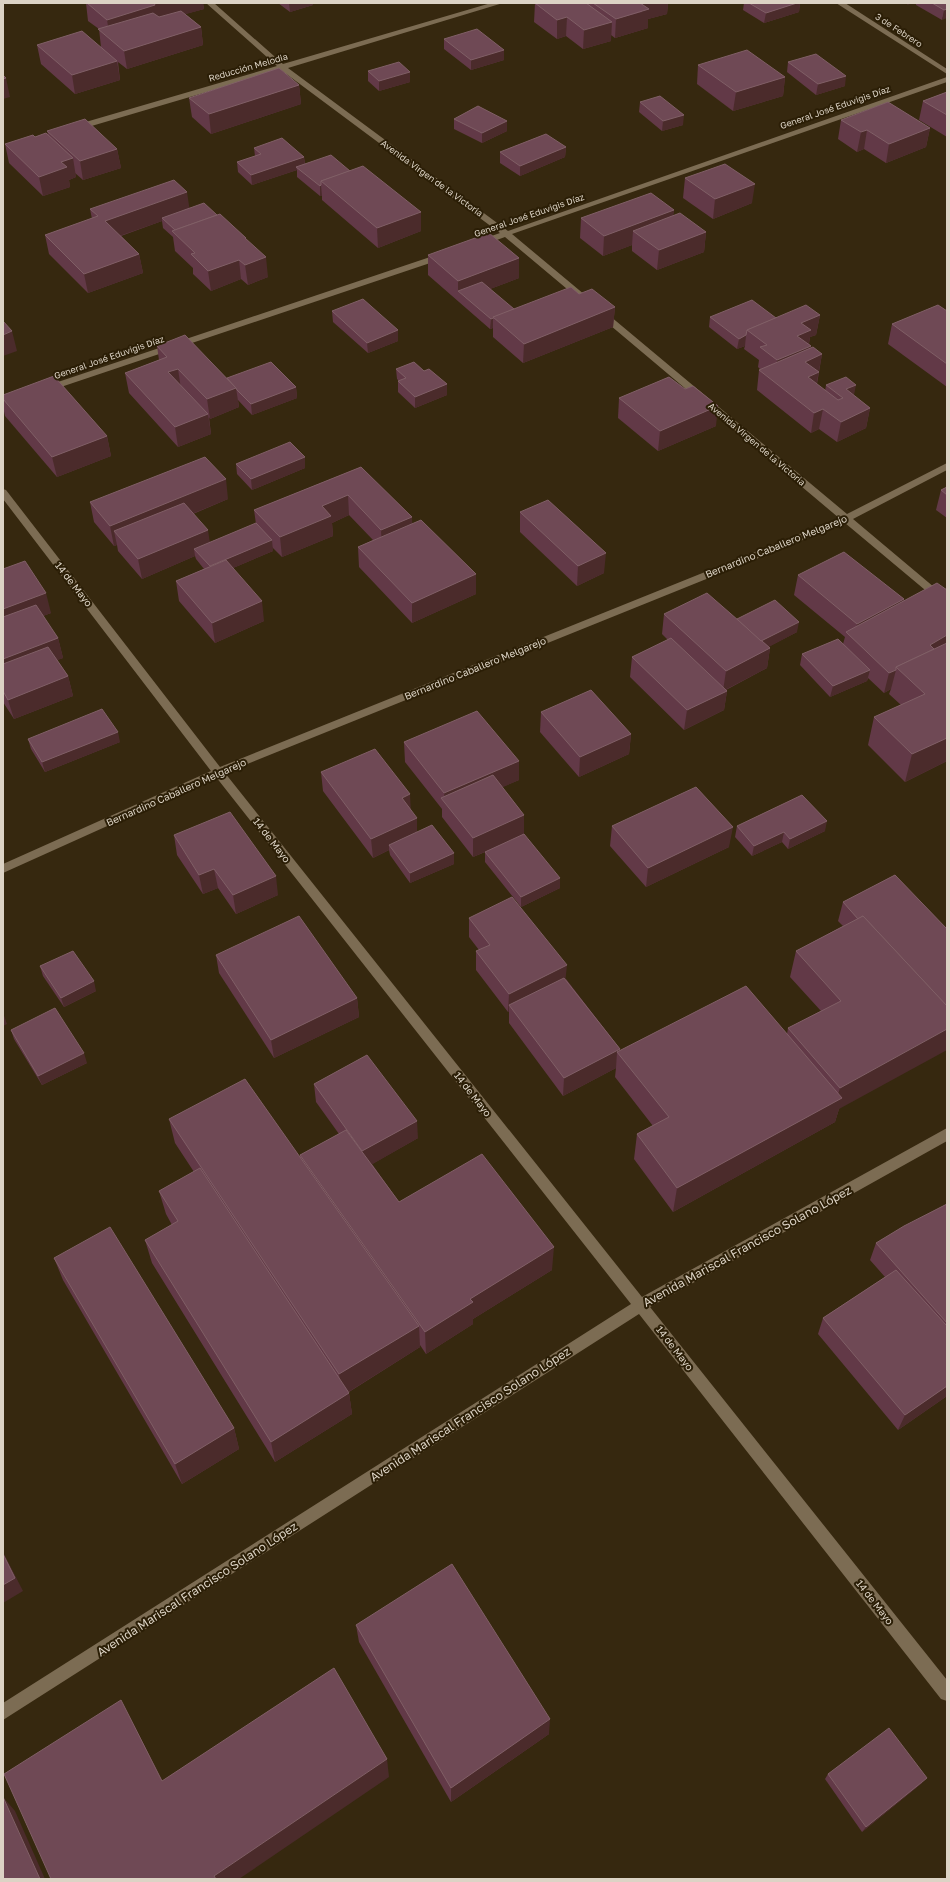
<svg xmlns="http://www.w3.org/2000/svg" width="950" height="1882" font-family="'Golos Text',sans-serif">
	<style>
		.lines { fill: none; stroke-linecap: round; stroke-linejoin: round }
		.minor { fill: #7c6c53; fill-rule: evenodd }
		.wall { fill: #623947 }
		.shaded-wall { fill: #4b2b2b }
		.building { fill: #6f4955; stroke: #805f66 }
		.labels { text-anchor: middle; dominant-baseline: central; stroke-width: 4; stroke-linejoin: round; paint-order: stroke }
		.far-street-label { font-size: 9px; fill: #dcd3c5; stroke: #2b1e06 }
		.street-label { font-size: 10px; fill: #dcd3c5; stroke: #2b1e06 }
		.near-street-label { font-size: 12px; fill: #dcd3c5; stroke: #2b1e06 }
	</style>
	<rect width="100%" height="100%" fill="#36280f"/>
	<g class="lines">
		<g class="minor">
			<path d="M206,3H214L283,64L491,3H503L288,68L508,231L947,77V82L512,234L585,295V299H579L505,237L483,245H477V241L500,233L281,70L78,130H72V126L277,66Z"/>
			<path d="M836,3H845L947,69V74Z"/>
			<path d="M442,253L445,254V258L49,391H43L41,389L43,387Z"/>
			<path d="M601,310L604,311L847,514L947,463V470L853,519L947,598V606L943,605L845,523L225,773L642,1297L947,1128V1141L650,1307L947,1680V1701L941,1699L639,1314L3,1720V1703L631,1304L216,777L3,873V864L211,771L3,499V489L6,490L220,767L839,518L598,315V311Z"/>
		</g>
	</g>
	<g class="wall">
		<path d="M86,3H203L204,9L185,14L201,27L203,45L127,69L118,62L120,80L75,94L41,64L37,45L101,47L99,29L88,21Z"/>
		<path d="M278,3H313V5L290,12Z"/>
		<path d="M535,3H668L667,14L648,19V28L615,38L611,35V41L583,49L566,36L557,39L534,22Z"/>
		<path d="M744,3H800L799,12L764,23L743,10Z"/>
		<path d="M916,3H947L942,20L916,5Z"/>
		<path d="M444,39L504,60L471,70L444,49Z"/>
		<path d="M788,62L845,86L816,95L787,72Z"/>
		<path d="M698,65L785,77L783,96L733,111L697,84Z"/>
		<path d="M368,71L410,82L379,91L368,81Z"/>
		<path d="M299,85L301,104L211,134L192,117L189,98Z"/>
		<path d="M947,92V137L919,120L923,101Z"/>
		<path d="M640,102L683,125L662,131L639,112Z"/>
		<path d="M454,119L507,131L482,143L454,129Z"/>
		<path d="M841,120L930,128L926,147L886,163L864,149L857,152L838,139Z"/>
		<path d="M47,131L117,149L121,168L83,180L75,173L76,177L69,180L70,187L43,196L9,163L5,144L35,137L48,135Z"/>
		<path d="M566,147L565,157L520,176L500,163V152Z"/>
		<path d="M254,148L304,157L305,164L421,231L378,248L322,200V196H320L297,177V170L252,185L238,172L237,162L255,156Z"/>
		<path d="M685,178L752,203L713,219L683,198Z"/>
		<path d="M189,208L217,215L246,238V240L268,277L248,285L241,279L211,291L193,274V268L175,251L173,237L163,228L162,221L121,236L139,254L143,273L88,293L49,254L45,235L92,219L90,209Z"/>
		<path d="M674,210L673,215L706,232L704,252L657,270L632,251V245L603,256L580,238L581,218Z"/>
		<path d="M428,255L519,258V278L490,289L514,309L579,294L615,307L613,327L523,363L493,337V328L490,329L428,275Z"/>
		<path d="M332,311L398,341L368,353L333,322Z"/>
		<path d="M947,311V387L888,344L892,324Z"/>
		<path d="M820,315L816,335L810,337L809,344L811,346L810,348L822,354L817,384L825,391L826,385L854,396L870,408L866,428L837,442L819,429L811,433L757,390L759,370H761L758,367L759,360L744,349L745,346L737,349L709,327L710,317L776,318Z"/>
		<path d="M157,346L227,378L296,387L297,398L252,415L238,400L239,407L210,419L209,417L211,434L178,447L129,393L125,373L159,360Z"/>
		<path d="M396,369L424,371L447,384V395L415,408L398,392V381H399L397,379Z"/>
		<path d="M685,389L716,426L658,451L618,418L619,398Z"/>
		<path d="M3,395L107,436L111,456L57,477L5,416L3,407Z"/>
		<path d="M236,464L305,468L252,490L237,474Z"/>
		<path d="M361,467L476,594L412,623L359,567L358,547L373,540L349,515L332,523L333,536L282,557L272,547L273,551L233,568L264,621L215,643L179,601L176,581L204,569L196,559L195,556L142,579L118,551L117,545L114,546L94,522L90,502L228,499L193,514L210,542L256,524L254,510Z"/>
		<path d="M947,487V518L936,510L941,490Z"/>
		<path d="M520,512L604,573L577,586L520,532Z"/>
		<path d="M3,569L51,613L43,616L58,638L63,658L57,660L68,676L73,696L14,719L3,702Z"/>
		<path d="M798,575L904,599V601L947,761L905,782L868,745L874,717L901,705L889,694L891,689L884,693L868,678L867,681L830,697L800,665L802,654L843,644L845,637L794,595Z"/>
		<path d="M664,614L737,619L797,632L768,647L770,648L767,668L726,690L727,691L724,710L684,730L630,677L632,657L668,640L662,634Z"/>
		<path d="M541,712L631,734L629,754L579,777L540,732Z"/>
		<path d="M28,739L120,742L45,772L31,749Z"/>
		<path d="M404,742L519,761V780L502,787L524,815V834L560,888L521,907L485,862V852L490,850L473,857L442,817V809L405,762Z"/>
		<path d="M321,772L411,810L417,832L454,864L410,883L390,855L389,850L373,858L323,791Z"/>
		<path d="M612,826L729,847L646,887L610,846Z"/>
		<path d="M737,826L825,831L788,849L782,842L752,856L735,837Z"/>
		<path d="M174,835L278,895L236,914L218,888L203,894L177,855Z"/>
		<path d="M895,875L839,1109L835,1122L673,1212L634,1159L637,1134L653,1126L615,1077L616,1068L563,1096L509,1023V1012H508L476,970V951L479,950L469,937V918L566,979L620,1049V1050L787,1034L788,1028L821,1011L790,977L796,951L843,926L838,921L843,902Z"/>
		<path d="M216,955L357,998L359,1017L274,1058L219,973Z"/>
		<path d="M40,966L96,991L64,1007L43,976Z"/>
		<path d="M11,1030L87,1063L42,1085L14,1039Z"/>
		<path d="M314,1084L418,1138L372,1164L399,1202L552,1270L473,1319V1324L426,1354L420,1345V1347L349,1392V1393L352,1414L275,1462L152,1263L145,1240L172,1225L166,1214L159,1191L194,1172L175,1143L169,1119L300,1157V1155L339,1134L316,1102Z"/>
		<path d="M947,1204V1396L898,1430L818,1334L823,1318L885,1277L870,1260L876,1243Z"/>
		<path d="M54,1258L234,1428L239,1449L182,1484L63,1280Z"/>
		<path d="M356,1625L549,1734L451,1802L359,1642Z"/>
		<path d="M828,1774L922,1783L862,1832L825,1779Z"/>
	</g>
	<g class="shaded-wall">
		<path d="M155,3H203L204,9L158,22L110,38L107,20Z"/>
		<path d="M289,3H313V5L290,12Z"/>
		<path d="M643,3H668L667,14L648,19V28L615,38L616,19L642,12Z"/>
		<path d="M797,3H800L799,12L764,23L766,13Z"/>
		<path d="M908,3H913L907,5Z"/>
		<path d="M947,9V18L942,20L944,10Z"/>
		<path d="M567,17L566,36L557,39V20Z"/>
		<path d="M612,22L611,41L583,49L584,30Z"/>
		<path d="M201,27L203,45L127,69L124,51Z"/>
		<path d="M504,50V60L471,70V60Z"/>
		<path d="M117,61L120,80L75,94L72,75Z"/>
		<path d="M410,72V82L379,91V81Z"/>
		<path d="M846,76L845,86L816,95L818,84Z"/>
		<path d="M785,77L783,96L733,111L736,92Z"/>
		<path d="M6,78L10,97L3,99V79Z"/>
		<path d="M299,85L301,104L211,134L209,114Z"/>
		<path d="M684,115L683,125L662,131L663,121Z"/>
		<path d="M507,121V131L482,143V133Z"/>
		<path d="M930,128L926,147L886,163L889,144Z"/>
		<path d="M867,130L864,149L857,152L861,132Z"/>
		<path d="M566,147L565,157L520,176V166Z"/>
		<path d="M117,149L121,168L83,180L80,161Z"/>
		<path d="M304,157L305,167H296L297,170L252,185L251,175Z"/>
		<path d="M73,158L76,177L69,180L70,187L43,196L39,177L61,162Z"/>
		<path d="M755,184L752,203L713,219L715,199Z"/>
		<path d="M321,185L322,196H320V186Z"/>
		<path d="M187,192L190,212L162,218V221L108,240L105,221Z"/>
		<path d="M674,210L672,230L633,231L632,245L603,256L604,236Z"/>
		<path d="M421,212V231L378,248L377,228Z"/>
		<path d="M706,232L704,252L657,270L659,250Z"/>
		<path d="M139,254L143,273L88,293L84,274Z"/>
		<path d="M266,257L268,277L248,285L245,265Z"/>
		<path d="M519,258V278L466,298L458,291V301V281Z"/>
		<path d="M239,260L241,279L211,291L208,271Z"/>
		<path d="M615,307L613,327L523,363L524,344Z"/>
		<path d="M820,315L816,335L810,337L808,347L811,346L808,360L822,354L815,392L774,380L777,360L797,336L801,323Z"/>
		<path d="M493,318V328L490,329L491,319Z"/>
		<path d="M398,330V341L368,353L367,343Z"/>
		<path d="M12,331L17,351L3,356V335Z"/>
		<path d="M746,335L745,346L737,349L739,339Z"/>
		<path d="M178,369L181,389L168,372Z"/>
		<path d="M447,384V395L415,408V397Z"/>
		<path d="M856,385L852,405L846,389Z"/>
		<path d="M296,387L297,398L252,415L251,404Z"/>
		<path d="M236,388L239,407L210,419L207,399Z"/>
		<path d="M718,406L716,426L658,451L660,431Z"/>
		<path d="M870,408L866,428L837,442L841,422Z"/>
		<path d="M823,409L819,429L811,433L814,413Z"/>
		<path d="M208,414L211,434L178,447L175,427Z"/>
		<path d="M107,436L111,456L57,477L52,457Z"/>
		<path d="M305,457V468L252,490L251,479Z"/>
		<path d="M226,479L228,499L124,542L114,531L117,545L114,546L110,526Z"/>
		<path d="M348,495L349,515L332,523L333,536L282,557L280,537L322,506Z"/>
		<path d="M412,517L413,537L382,550L381,530Z"/>
		<path d="M208,530L211,550L194,549L195,556L142,579L138,559Z"/>
		<path d="M272,540L273,551L212,577L210,566Z"/>
		<path d="M606,553L604,573L577,586L578,566Z"/>
		<path d="M476,574V594L412,623V603Z"/>
		<path d="M46,593L51,613L3,631V609Z"/>
		<path d="M904,599L899,619L854,640L857,624Z"/>
		<path d="M262,601L264,621L215,643L212,623Z"/>
		<path d="M799,622L797,632L759,652L761,641Z"/>
		<path d="M947,635V652L930,670V645Z"/>
		<path d="M58,638L63,658L3,681V659Z"/>
		<path d="M770,648L767,668L723,691L726,671Z"/>
		<path d="M870,670L867,681L830,697L833,686Z"/>
		<path d="M896,670L891,689L884,693L889,673Z"/>
		<path d="M68,676L73,696L14,719L8,700Z"/>
		<path d="M727,691L724,710L684,730L687,710Z"/>
		<path d="M118,732L120,742L45,772L42,762Z"/>
		<path d="M631,734L629,754L579,777L580,757Z"/>
		<path d="M947,738V761L905,782L912,754Z"/>
		<path d="M519,761V780L451,810L445,801L444,793Z"/>
		<path d="M410,794L411,814L402,798Z"/>
		<path d="M524,815V835L473,857V838Z"/>
		<path d="M417,818V837L389,845V850L373,858L371,839Z"/>
		<path d="M827,821L825,831L788,849L790,839Z"/>
		<path d="M733,827L729,847L646,887L648,868Z"/>
		<path d="M784,832L782,842L752,856L754,846Z"/>
		<path d="M454,853V864L410,883V873Z"/>
		<path d="M214,869L218,888L203,894L199,875Z"/>
		<path d="M276,876L278,895L236,914L233,895Z"/>
		<path d="M560,878V888L521,907V897Z"/>
		<path d="M567,965L565,984L509,1005V1012H508L509,994Z"/>
		<path d="M94,981L96,991L64,1007L61,998Z"/>
		<path d="M357,998L359,1017L274,1058L271,1040Z"/>
		<path d="M3,1013L7,1024L3,1026Z"/>
		<path d="M947,1029V1050L839,1109L835,1122L673,1212L677,1188L836,1101L840,1088Z"/>
		<path d="M620,1049V1054L617,1052L616,1068L563,1096L564,1078Z"/>
		<path d="M84,1053L87,1063L42,1085L38,1076Z"/>
		<path d="M417,1121L418,1138L364,1169L362,1151Z"/>
		<path d="M554,1247L552,1270L473,1319V1324L426,1354L425,1332L470,1299Z"/>
		<path d="M419,1326L420,1347L342,1396L339,1374Z"/>
		<path d="M947,1386V1396L898,1430L905,1415Z"/>
		<path d="M349,1393L352,1414L275,1462L271,1442Z"/>
		<path d="M234,1428L239,1449L182,1484L175,1464Z"/>
		<path d="M3,1552L23,1591L3,1603Z"/>
		<path d="M121,1700L131,1719L171,1798L162,1781Z"/>
		<path d="M550,1719L549,1734L451,1802V1788Z"/>
		<path d="M387,1759L389,1777L239,1879H216L214,1876Z"/>
		<path d="M927,1778L922,1783L862,1832L866,1827Z"/>
		<path d="M3,1797L15,1811L45,1879H40Z"/>
	</g>
	<g class="building">
		<path d="M87,3H155H154L155,5L107,20Z"/>
		<path d="M535,3H586L612,22L584,30L567,17L557,20Z"/>
		<path d="M593,3H640L649,9L616,19Z"/>
		<path d="M749,3H797L766,13Z"/>
		<path d="M932,3H947V9L944,10Z"/>
		<path d="M181,11L201,27L124,51L98,29L153,13L159,17Z"/>
		<path d="M477,29L504,50L471,60L444,39Z"/>
		<path d="M82,31L117,61L72,75L37,45Z"/>
		<path d="M747,50L785,77L736,92L698,65Z"/>
		<path d="M816,54L846,76L818,84L788,62Z"/>
		<path d="M399,62L410,72L379,81L368,71Z"/>
		<path d="M279,68L299,85L209,114L189,98Z"/>
		<path d="M3,75L6,78L3,79Z"/>
		<path d="M947,92V115L923,101Z"/>
		<path d="M660,96L684,115L663,121L640,102Z"/>
		<path d="M888,102L930,128L889,144L867,130L861,132L841,120Z"/>
		<path d="M478,106L507,121L482,133L454,119Z"/>
		<path d="M85,119L117,149L80,161L47,131Z"/>
		<path d="M46,133L73,158L61,162L67,167L39,177L5,144L33,135L35,137Z"/>
		<path d="M546,134L566,147L520,166L500,152Z"/>
		<path d="M282,138L304,157L251,175L237,162L261,154L254,148Z"/>
		<path d="M331,155L350,171L321,181V185L320,186L296,167Z"/>
		<path d="M725,164L755,184L715,199L685,178Z"/>
		<path d="M363,166L421,212L377,228L321,181Z"/>
		<path d="M174,180L187,192L105,221L139,254L84,274L45,235L98,216L90,209Z"/>
		<path d="M651,193L674,210L604,236L581,218Z"/>
		<path d="M204,203L217,215L175,230L162,218Z"/>
		<path d="M680,213L706,232L659,250L633,231Z"/>
		<path d="M220,214L246,238H245L266,257L245,265L239,260L208,271L191,254L195,253L172,231Z"/>
		<path d="M489,233L519,258L458,281L428,255Z"/>
		<path d="M482,282L514,309L491,319L458,291Z"/>
		<path d="M571,287L579,294L592,289L615,307L524,344L493,317Z"/>
		<path d="M363,299L398,330L367,343L332,311Z"/>
		<path d="M752,300L776,318L747,330L746,335L739,339L710,317Z"/>
		<path d="M806,305L820,315L801,323L811,330L797,336L811,346L777,360L760,347L767,345L747,330Z"/>
		<path d="M938,305L947,311V364L892,324Z"/>
		<path d="M3,321L12,331L3,335Z"/>
		<path d="M185,335L236,388L207,399L178,369L168,372L208,414L175,427L125,373L167,357L157,346Z"/>
		<path d="M813,347L822,354L805,362L819,372L808,377L838,400L843,398L826,385L846,377L856,385L846,389L870,408L841,422L823,409L814,413L759,370Z"/>
		<path d="M271,362L296,387L251,404L237,390L236,388L227,378Z"/>
		<path d="M414,362L424,371L429,369L447,384L415,397L398,381L406,378L396,369Z"/>
		<path d="M54,376L107,436L52,457L3,399V395Z"/>
		<path d="M669,377L685,389L693,386L718,406L660,431L619,398Z"/>
		<path d="M290,442L305,457L251,479L236,464Z"/>
		<path d="M205,457L226,479L110,526L90,502Z"/>
		<path d="M361,467L412,517L381,530L348,495L322,506L331,516L280,537L254,510Z"/>
		<path d="M947,487V495L941,490Z"/>
		<path d="M548,500L606,553L578,566L520,512Z"/>
		<path d="M184,503L208,530L138,559L114,531Z"/>
		<path d="M421,520L476,574L412,603L358,547Z"/>
		<path d="M256,523L272,540L210,566L194,549Z"/>
		<path d="M844,552L904,599L857,624L798,575Z"/>
		<path d="M226,560L262,601L212,623L176,581Z"/>
		<path d="M25,561L46,593L3,609V569Z"/>
		<path d="M937,583L947,590V635L930,645L934,649L896,667V670L889,673L846,632Z"/>
		<path d="M707,593L770,648L726,671L664,614Z"/>
		<path d="M775,600L799,622L761,641L737,619Z"/>
		<path d="M36,605L58,638L3,659V617Z"/>
		<path d="M671,638L727,691L687,710L632,657Z"/>
		<path d="M838,639L870,670L833,686L802,654Z"/>
		<path d="M947,643V738L912,754L874,717L925,694L896,667Z"/>
		<path d="M48,647L68,676L8,700L3,691V664Z"/>
		<path d="M591,690L631,734L580,757L541,712Z"/>
		<path d="M102,709L118,732L42,762L28,739Z"/>
		<path d="M477,711L519,761L444,793L404,742Z"/>
		<path d="M375,749L410,794L402,798L417,818L371,839L321,772Z"/>
		<path d="M493,775L524,815L473,838L441,798Z"/>
		<path d="M696,787L733,827L648,868L612,826Z"/>
		<path d="M802,795L827,821L790,839L784,832L754,846L737,826Z"/>
		<path d="M230,812L276,876L233,895L214,869L199,875L174,835Z"/>
		<path d="M432,825L454,853L410,873L389,845Z"/>
		<path d="M524,834L560,878L521,897L485,852Z"/>
		<path d="M895,875L947,929V1006L863,916L858,919L843,902Z"/>
		<path d="M512,897L567,965L509,994L476,951L490,945L469,918Z"/>
		<path d="M299,916L357,998L271,1040L216,955Z"/>
		<path d="M863,916L947,1006V1029L840,1088L788,1028L841,1001L796,951Z"/>
		<path d="M73,951L94,981L61,998L40,966Z"/>
		<path d="M564,978L620,1049L564,1078L509,1005Z"/>
		<path d="M746,986L842,1098L677,1188L637,1134L669,1117L617,1052Z"/>
		<path d="M55,1008L84,1053L38,1076L11,1030Z"/>
		<path d="M367,1055L417,1121L362,1151L314,1084Z"/>
		<path d="M245,1079L419,1326L339,1374L169,1119Z"/>
		<path d="M346,1130L399,1202L482,1154L554,1247L470,1299L473,1302L425,1332L300,1155Z"/>
		<path d="M200,1168L349,1393L271,1442L145,1240L178,1221L159,1191Z"/>
		<path d="M947,1204V1323L876,1243L904,1226Z"/>
		<path d="M110,1227L234,1428L175,1464L54,1258Z"/>
		<path d="M896,1270L947,1326V1386L905,1415L823,1318Z"/>
		<path d="M3,1554L15,1578L3,1585Z"/>
		<path d="M452,1564L550,1719L451,1788L356,1625Z"/>
		<path d="M334,1668L387,1759L214,1876L216,1879H51L4,1774L121,1700L162,1781Z"/>
		<path d="M889,1728L927,1778L866,1827L828,1774Z"/>
		<path d="M3,1797L40,1879H3Z"/>
	</g>
	<g class="labels">
		<g class="far-street-label">
			<text transform="translate(899 30) rotate(33)">3 de Febrero</text>
			<text transform="translate(248 67) rotate(-16)">Reducción Melodia</text>
			<text transform="translate(835 107) rotate(-19)">General José Eduvigis Díaz</text>
			<text transform="translate(432 178) rotate(36)">Avenida Virgen de la Victoria</text>
			<text transform="translate(529 215) rotate(-19)">General José Eduvigis Díaz</text>
			<text transform="translate(109 357) rotate(-19)">General José Eduvigis Díaz</text>
			<text transform="translate(757 444) rotate(40)">Avenida Virgen de la Victoria</text>
		</g>
		<g class="street-label">
			<text transform="translate(776 546) rotate(-22)">Bernardino Caballero Melgarejo</text>
			<text transform="translate(74 584) rotate(52)">14 de Mayo</text>
			<text transform="translate(475 668) rotate(-22)">Bernardino Caballero Melgarejo</text>
			<text transform="translate(176 792) rotate(-24)">Bernardino Caballero Melgarejo</text>
			<text transform="translate(272 840) rotate(52)">14 de Mayo</text>
			<text transform="translate(473 1094) rotate(52)">14 de Mayo</text>
			<text transform="translate(675 1348) rotate(52)">14 de Mayo</text>
			<text transform="translate(875 1602) rotate(52)">14 de Mayo</text>
		</g>
		<g class="near-street-label">
			<text transform="translate(747 1246) rotate(-29)">Avenida Mariscal Francisco Solano López</text>
			<text transform="translate(470 1414) rotate(-33)">Avenida Mariscal Francisco Solano López</text>
			<text transform="translate(197 1589) rotate(-33)">Avenida Mariscal Francisco Solano López</text>
		</g>
	</g>
	<rect width="950" height="1882" fill="none" stroke="#dcd3c5" stroke-width="8"/>
</svg>
